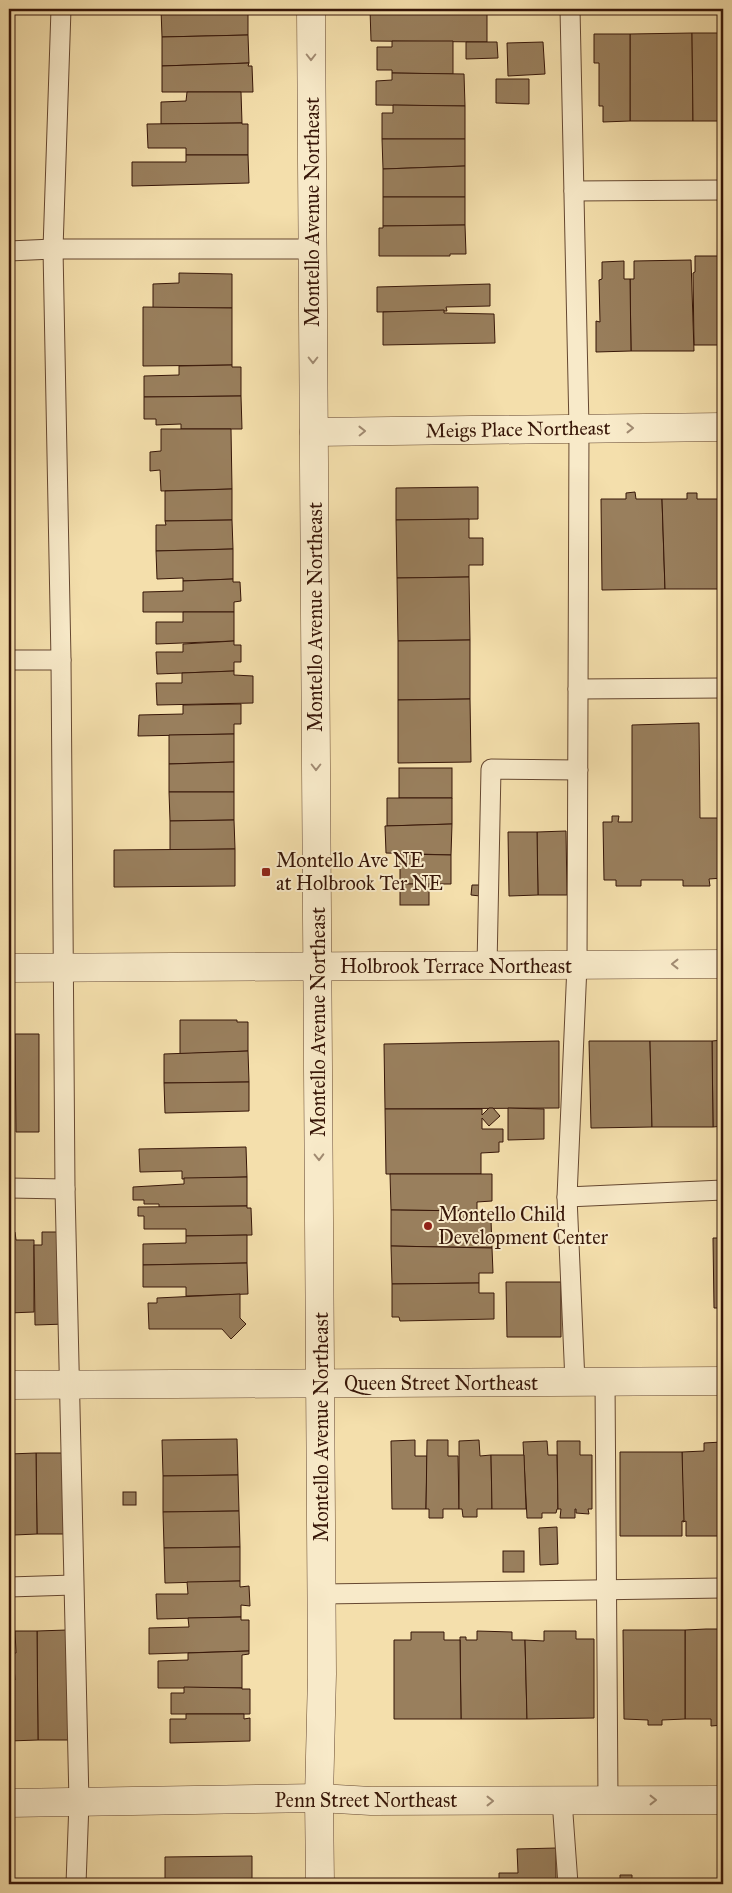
<svg xmlns="http://www.w3.org/2000/svg" width="732" height="1893" font-family="'IM FELL Great Primer',serif">
	<style>
		.building { fill: #997f5d; stroke: #371608 }
		.lines { fill: none; stroke-linecap: round; stroke-linejoin: round }
		.service-casing { stroke: #664831; stroke-width: 21 }
		.minor-casing { stroke: #664831; stroke-width: 29 }
		.service { stroke: #f8eac9; stroke-width: 19 }
		.minor { stroke: #f8eac9; stroke-width: 28 }
		.oneway { stroke: #a18b72 }
		.poi-dot { fill: #8f2418; stroke: #f8eac9; stroke-width: 2 }
		.labels { text-anchor: middle; dominant-baseline: central; stroke-width: 4; stroke-linejoin: round; paint-order: stroke }
		.street-label { font-size: 20px; fill: #371608; stroke: #f8eac9 }
		.poi-label { font-size: 20px; fill: #371608; stroke: #f8eac9; text-anchor: start }
	</style>
	<rect width="100%" height="100%" fill="#f4dfac"/>
	<filter id="stains"><feTurbulence type="fractalNoise" baseFrequency=".004" numOctaves="4"/><feColorMatrix values="0 0 0 0 .2 0 0 0 0 .09 0 0 0 0 .02 0 0 0 .5 -.17"/></filter>
	<radialGradient id="worn" r=".72"><stop offset=".6" stop-color="#630" stop-opacity="0"/><stop offset="1" stop-color="#630" stop-opacity=".3"/></radialGradient>
	<g class="building">
		<path d="M161,9H248V35L162,37Z"/>
		<path d="M370,9H487V42L371,41Z"/>
		<path d="M692,33L693,121H630V34Z"/>
		<path d="M692,33H723V121H693Z"/>
		<path d="M594,34H630V121L603,122V106H599V63H594Z"/>
		<path d="M248,35L249,63L162,66V37Z"/>
		<path d="M392,41H453V74L392,73V70H377V47H392Z"/>
		<path d="M466,42H497L498,58L466,59Z"/>
		<path d="M543,42L545,74L508,76L507,43Z"/>
		<rect x="9" y="43" width="1" height="37"/>
		<path d="M249,63L248,66H252L253,92H162V66Z"/>
		<path d="M392,73L464,74L465,106L376,105V81L392,80Z"/>
		<path d="M496,79H529V104L496,103Z"/>
		<path d="M9,80H10L11,116H9Z"/>
		<path d="M187,92H241L242,123L161,124V102L186,101Z"/>
		<path d="M393,105L465,106V139H382V113H393Z"/>
		<rect x="9" y="116" width="2" height="37"/>
		<path d="M242,123V124H248V155H186V148H148L147,124Z"/>
		<path d="M382,139H465V166L383,169Z"/>
		<rect x="9" y="153" width="2" height="35"/>
		<path d="M186,155H248L249,183L132,186V162H186Z"/>
		<path d="M465,166V197H383V169Z"/>
		<path d="M9,188H11L12,225H9Z"/>
		<path d="M383,197H465V225L383,226Z"/>
		<path d="M465,225L466,254H450V256H379V228H383V226Z"/>
		<path d="M695,256H723V345H694L693,273L695,272Z"/>
		<path d="M691,260L694,351H631L630,279H634V261Z"/>
		<path d="M624,261V279H630L631,351L596,352V321L600,322L599,280L602,279V262Z"/>
		<path d="M179,273L232,274V308H153V284L179,283Z"/>
		<path d="M490,284V306L446,307L447,311L377,312V287Z"/>
		<path d="M143,307L232,308V365L143,366Z"/>
		<path d="M444,310V313L494,314L495,343L383,345V312Z"/>
		<path d="M12,338V378H9V339Z"/>
		<path d="M232,365V367H241V396L144,397V376L179,375V366Z"/>
		<path d="M9,378H12L13,418H9Z"/>
		<path d="M241,396L242,429H181V424L156,425V419H144V397Z"/>
		<rect x="9" y="418" width="4" height="41"/>
		<path d="M161,429H231L232,489L161,491L160,470L150,471V452L161,451Z"/>
		<path d="M9,459H13L14,497L9,496Z"/>
		<path d="M478,487V519L396,520V488Z"/>
		<path d="M232,489V520L165,521V491Z"/>
		<path d="M635,492L636,499H662L665,589L602,590L601,499H626V493Z"/>
		<path d="M687,493H697V499H723V589H665L662,499H687Z"/>
		<path d="M469,519V538H483V565H469V577L397,578L396,520Z"/>
		<path d="M232,520L233,549L156,551V525H166L165,521Z"/>
		<path d="M13,537L14,578H9V538Z"/>
		<path d="M233,549V579L183,581V578L157,579L156,551Z"/>
		<path d="M469,577L470,640L398,641L397,578Z"/>
		<rect x="9" y="578" width="5" height="39"/>
		<path d="M233,579V582H240L241,601L234,602V612H143V592L183,591V581Z"/>
		<path d="M183,612H234V641L156,644V622H183Z"/>
		<path d="M470,640V699L398,700V641Z"/>
		<path d="M234,641V645H241V662H234V671L157,674L156,652H183V644Z"/>
		<path d="M234,671V675L253,676V703L157,705L156,683H182V673Z"/>
		<path d="M9,695H10L11,732H9Z"/>
		<path d="M470,699L471,762L398,763V700Z"/>
		<path d="M241,704V724H234V734L138,736L139,715L183,714V705Z"/>
		<path d="M699,723L700,818H723V878L709,879L710,886H683V880H641V886H616V880H604L603,822H612V816H619L618,822H632V725Z"/>
		<rect x="9" y="732" width="2" height="37"/>
		<path d="M234,734V762L169,764V735Z"/>
		<path d="M234,762V792H169V764Z"/>
		<rect x="399" y="768" width="53" height="30"/>
		<rect x="9" y="769" width="2" height="35"/>
		<path d="M169,792H234V820L170,821Z"/>
		<path d="M387,798H452V824L387,826Z"/>
		<path d="M9,804H11L12,841H9Z"/>
		<path d="M234,820L235,849L170,850V821Z"/>
		<path d="M452,824L451,855L386,853L385,826Z"/>
		<path d="M566,831L567,895H538L537,832Z"/>
		<path d="M508,832H537L538,895L509,896Z"/>
		<rect x="9" y="841" width="3" height="36"/>
		<path d="M235,849V886L114,887V850Z"/>
		<path d="M400,854L451,855V884H400Z"/>
		<rect x="9" y="877" width="3" height="36"/>
		<rect x="400" y="884" width="29" height="21"/>
		<path d="M472,885H480V896L471,895Z"/>
		<path d="M180,1020H237V1022H248V1051L180,1054Z"/>
		<path d="M15,1034H39V1132H16Z"/>
		<path d="M723,1040V1126L713,1127L712,1041Z"/>
		<path d="M559,1041V1108L385,1109L384,1044Z"/>
		<path d="M589,1041H650L652,1127L591,1128Z"/>
		<path d="M650,1041H712L713,1127H652Z"/>
		<path d="M248,1051L249,1082L164,1083V1054Z"/>
		<path d="M249,1082V1111L165,1113L164,1083Z"/>
		<path d="M489,1108H493L500,1116L489,1126L482,1118V1129H503V1142H499V1152L481,1153V1174H386L385,1109H482V1115Z"/>
		<path d="M508,1108L544,1109V1139L508,1140Z"/>
		<path d="M246,1147L247,1177L182,1179V1171L140,1172L139,1149Z"/>
		<path d="M390,1174H492V1201L477,1202V1211L391,1210Z"/>
		<path d="M247,1177V1206L159,1207V1204H144V1200H133V1187L184,1184V1178Z"/>
		<path d="M247,1206V1208H251L252,1235L186,1236V1229H144V1216H138V1207Z"/>
		<path d="M391,1210L477,1211V1220H491L492,1248L391,1246Z"/>
		<path d="M15,1232L16,1240H34V1312L9,1313V1233Z"/>
		<path d="M42,1232H63L66,1324L35,1325L34,1245H42Z"/>
		<path d="M247,1235V1263L143,1265V1244L186,1243V1236Z"/>
		<path d="M713,1238H723V1308H714Z"/>
		<path d="M391,1246L492,1248L493,1273H479V1283L392,1284Z"/>
		<path d="M247,1263L248,1294L186,1296V1287H143V1265Z"/>
		<path d="M506,1282H561V1337H507Z"/>
		<path d="M479,1283V1293H494V1319L400,1321L399,1317H392V1284Z"/>
		<path d="M240,1294V1318L246,1324L231,1339L222,1329H149L148,1303H157V1298Z"/>
		<path d="M237,1439L238,1475L163,1476L162,1440Z"/>
		<path d="M415,1440V1456H427L426,1509H392L391,1441Z"/>
		<path d="M427,1440H448V1456H458L459,1509H443V1518H429V1509H426Z"/>
		<path d="M479,1440L480,1456L491,1455L492,1509H477V1517H463L462,1509H459V1441Z"/>
		<path d="M547,1441L548,1455H557L558,1509H557L556,1513H542V1518H527L523,1442Z"/>
		<path d="M557,1441H580V1455H592V1509H588L589,1514L576,1513V1509H575V1518H560L561,1509H558Z"/>
		<path d="M722,1442L723,1451V1536H686V1521L683,1522L682,1452L704,1451V1443Z"/>
		<path d="M620,1452H682L684,1521H682V1536H620Z"/>
		<path d="M36,1453H66L67,1534H37Z"/>
		<path d="M36,1453L37,1534L14,1535V1505H9V1454Z"/>
		<path d="M491,1455H524L526,1509H492Z"/>
		<path d="M238,1475L239,1511L163,1512V1476Z"/>
		<rect x="123" y="1492" width="13" height="13"/>
		<path d="M239,1511L240,1547L164,1548L163,1512Z"/>
		<path d="M557,1527L558,1564L540,1565L539,1528Z"/>
		<path d="M240,1547V1581L165,1583L164,1548Z"/>
		<rect x="503" y="1551" width="21" height="21"/>
		<path d="M240,1581V1587L249,1586L250,1606L241,1605V1617L157,1619L156,1594H188L187,1582Z"/>
		<path d="M241,1617V1620H249V1651L149,1654V1628L189,1627L188,1618Z"/>
		<path d="M706,1629H723V1725L711,1726V1719H685V1630Z"/>
		<path d="M67,1630L68,1740H38L37,1631Z"/>
		<path d="M623,1630H685V1719L662,1720V1725H648V1720L624,1719Z"/>
		<path d="M15,1631H37L38,1740L9,1741V1680H15L13,1653H16Z"/>
		<path d="M477,1631L512,1632V1640H525L527,1719H461L460,1637H466V1640H477Z"/>
		<path d="M544,1631H576V1639H594V1718L527,1719L525,1640L544,1641Z"/>
		<path d="M411,1632H444V1640H460L461,1719H394V1640H411Z"/>
		<path d="M249,1651V1654L242,1655V1688H158V1661L188,1660V1653Z"/>
		<path d="M184,1687L242,1688V1689H250V1714H171V1693H184Z"/>
		<path d="M186,1714H244V1719L250,1718V1741L170,1743V1719H186Z"/>
		<path d="M556,1848V1884H499V1873H518L517,1849Z"/>
		<path d="M252,1856V1884H165V1857Z"/>
		<path d="M620,1875H632V1882H656V1884H595V1882H620Z"/>
		<path d="M458,1881L481,1882L480,1884H407V1882Z"/>
		<path d="M716,1881V1884H656V1882Z"/>
	</g>
	<g class="lines">
		<g class="service-casing">
			<g id="service">
				<path d="M61,9L53,249L61,660L65,1189L79,1802L76,1884"/>
				<path d="M570,9L579,428L577,965L567,1197L575,1382"/>
				<path d="M574,191L723,190"/>
				<path d="M9,251L53,249H312"/>
				<path d="M9,660H61"/>
				<path d="M578,689L723,688"/>
				<path d="M487,966L491,769L578,770"/>
				<path d="M9,1188L65,1189"/>
				<path d="M567,1197L723,1190"/>
				<path d="M605,1381L608,1800"/>
				<path d="M9,1587L73,1585"/>
				<path d="M322,1594L723,1588"/>
				<path d="M562,1800L568,1884"/>
			</g>
		</g>
		<g class="minor-casing">
			<g id="minor">
				<path d="M311,9L322,1674L319,1798L320,1884"/>
				<path d="M314,432L723,427"/>
				<path d="M9,968L723,964"/>
				<path d="M9,1385L723,1381"/>
				<path d="M9,1803L319,1798L371,1801L723,1800"/>
			</g>
		</g>
		<use href="#service" class="service"/>
		<use href="#minor" class="minor"/>
	</g>
	<defs><path id="oneway-chevron" d="M-2-3.5L2.5 0L-2 3.5" fill="none" stroke-width="1.6" stroke-linecap="round" stroke-linejoin="round" transform="scale(1.25)"/></defs>
	<g class="oneway">
		<use href="#oneway-chevron" transform="translate(311 57) rotate(90)"/>
		<use href="#oneway-chevron" transform="translate(313 360) rotate(90)"/>
		<use href="#oneway-chevron" transform="translate(630 428)"/>
		<use href="#oneway-chevron" transform="translate(362 431) rotate(-1)"/>
		<use href="#oneway-chevron" transform="translate(316 767) rotate(90)"/>
		<use href="#oneway-chevron" transform="translate(675 964) rotate(180)"/>
		<use href="#oneway-chevron" transform="translate(319 1157) rotate(89)"/>
		<use href="#oneway-chevron" transform="translate(653 1800)"/>
		<use href="#oneway-chevron" transform="translate(490 1801)"/>
	</g>
	<g class="poi-dot">
		<rect x="261" y="867" width="10" height="10" rx="2.5"/>
		<circle cx="428" cy="1226" r="5"/>
	</g>
	<g class="labels">
		<g class="street-label">
			<text transform="translate(312 212) rotate(-90)">Montello Avenue Northeast</text>
			<text transform="translate(518 429) rotate(-1)">Meigs Place Northeast</text>
			<text transform="translate(315 617) rotate(-90)">Montello Avenue Northeast</text>
			<text x="456" y="966">Holbrook Terrace Northeast</text>
			<text transform="translate(318 1022) rotate(-90)">Montello Avenue Northeast</text>
			<text x="441" y="1383">Queen Street Northeast</text>
			<text transform="translate(321 1427) rotate(-90)">Montello Avenue Northeast</text>
			<text x="366" y="1800">Penn Street Northeast</text>
		</g>
		<g class="poi-label">
			<text x="276" y="860">Montello Ave NE<tspan x="276" dy="23">at Holbrook Ter NE</tspan></text>
			<text x="438" y="1214">Montello Child<tspan x="438" dy="23">Development Center</tspan></text>
		</g>
	</g>
	<rect width="732" height="1893" fill="none" stroke="#f4dfac" stroke-width="30"/>
	<rect x="10" y="10" width="712" height="1873" fill="none" stroke="#371608" stroke-width="2.5"/>
	<rect x="15" y="15" width="702" height="1863" fill="none" stroke="#371608"/>
	<rect width="100%" height="100%" filter="url(#stains)"/>
	<rect width="100%" height="100%" fill="url(#worn)"/>
</svg>
